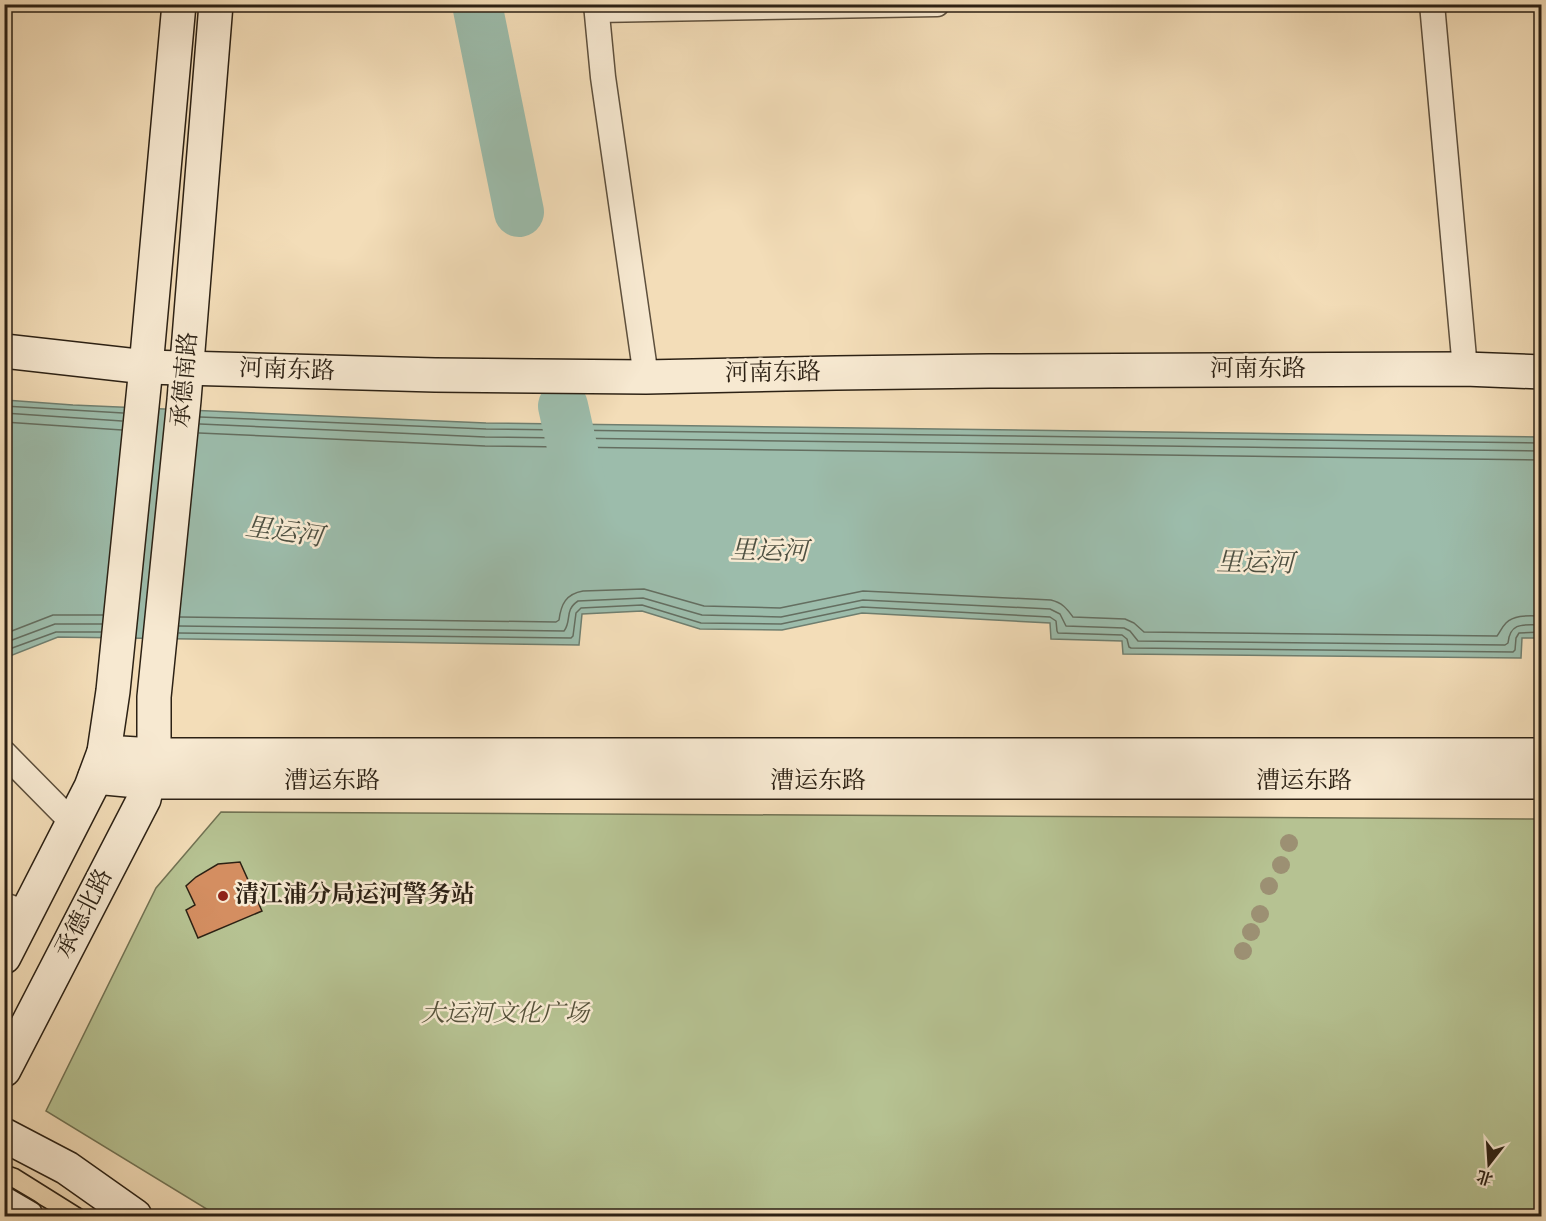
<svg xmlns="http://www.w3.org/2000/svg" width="1546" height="1221" font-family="'Old Standard TT','Noto Serif SC',serif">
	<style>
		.green { fill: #b6c292; stroke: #717253; stroke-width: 1.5 }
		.water { fill: #9cbcab; stroke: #6f7e6f; stroke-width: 1.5 }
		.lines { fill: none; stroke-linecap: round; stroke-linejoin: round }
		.shore { stroke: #646e60; stroke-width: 1.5 }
		.river { stroke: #9cbcab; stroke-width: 50 }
		.building { fill: #d48e61; stroke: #2c2114; stroke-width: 1.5 }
		.street-casing { stroke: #5e503d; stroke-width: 27 }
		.secondary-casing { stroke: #2c2114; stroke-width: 36 }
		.street { stroke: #f7e9d1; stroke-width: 24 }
		.secondary { stroke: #f7e9d1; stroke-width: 33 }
		.tram { stroke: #2c2114; stroke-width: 1.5 }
		.tree { fill: #9c9073 }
		.poi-dot { fill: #8f2418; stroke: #f7e9d1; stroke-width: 2 }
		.labels { text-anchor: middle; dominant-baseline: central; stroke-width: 5; stroke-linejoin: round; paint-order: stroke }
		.street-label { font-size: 24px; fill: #2c2114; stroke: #f7e9d1 }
		.poi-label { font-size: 24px; font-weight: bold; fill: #2c2114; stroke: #f7e9d1; text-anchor: start }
		.park-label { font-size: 24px; font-style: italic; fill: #55513a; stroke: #f7e9d1 }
		.water-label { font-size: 26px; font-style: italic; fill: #4e5041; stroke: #f7e9d1 }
	</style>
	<rect width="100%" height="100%" fill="#f3ddb8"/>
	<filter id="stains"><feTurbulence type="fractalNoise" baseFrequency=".00333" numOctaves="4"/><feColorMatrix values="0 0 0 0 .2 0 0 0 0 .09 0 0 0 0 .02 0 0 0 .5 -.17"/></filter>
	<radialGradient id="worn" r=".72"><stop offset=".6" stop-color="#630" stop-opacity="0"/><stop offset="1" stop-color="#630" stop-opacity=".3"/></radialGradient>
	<path class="green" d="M221,812L1541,819V1216H218L46,1111L156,888Z"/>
	<path class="water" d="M5,400L73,405L486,423L1541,437V638H1522L1521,658L1123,654L1122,641L1051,639L1050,623L862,613L782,630L700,629L642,611L582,614L579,645L58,637L5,658Z"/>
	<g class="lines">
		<g class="shore">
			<path d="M4,406L123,413"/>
			<path d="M4,413L122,421"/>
			<path d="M200,417L486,429L1542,443"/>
			<path d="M4,422L122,430"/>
			<path d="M200,424L485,437L1542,451"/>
			<path d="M199,433L485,446L1542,460"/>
			<path d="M180,617L556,622L559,620C561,604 566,594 583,591L644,589L704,606L780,608L863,591L1051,600C1063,603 1067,609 1073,617L1125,619L1134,623L1144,632L1497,636C1500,632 1502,627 1506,623C1515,614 1530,616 1542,616"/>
			<path d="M179,626L564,631C572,621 564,610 578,601L643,598L702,615L781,617L863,600L1050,609L1060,614L1066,626L1124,628L1130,631L1138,641L1505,645L1508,643C1510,621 1525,625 1542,625"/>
			<path d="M179,633L571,638L573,636L576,613L581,608L642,605L701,623L781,624L862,607L1050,617L1056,621L1057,631L1058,633L1122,635L1127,639L1129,647L1131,648L1513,652L1515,650L1516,638L1519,633L1542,632"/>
			<path d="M4,634L53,615H103"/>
			<path d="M4,643L55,624H102"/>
			<path d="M4,651L56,632H101"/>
		</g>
		<g class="river">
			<path d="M477,4L519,212"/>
			<path d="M563,406L582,491"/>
		</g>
	</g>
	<path class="building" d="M240,862L262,911L198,938L186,910L195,905L186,886L196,877L218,864Z"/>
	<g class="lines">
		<g class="street-casing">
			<g id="street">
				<path d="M596,4L603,77L646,377"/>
				<path d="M1432,4L1465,369"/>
				<path d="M597,10L937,4"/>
				<path d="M4,753L73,823"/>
				<path d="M4,905L27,913"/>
			</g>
		</g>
		<g class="secondary-casing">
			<g id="secondary">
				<path d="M4,351L146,367L435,375L646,377L836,373L989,371L1465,369L1542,372"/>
				<path d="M104,752L154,755H1542"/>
				<path d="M95,777L148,782H1542"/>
				<path d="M4,957L91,787L104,752L113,691L146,367L179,4"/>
				<path d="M4,1070L144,799L154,755V697L184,400L216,4"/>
				<path d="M4,1135L67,1168L135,1216"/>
				<path d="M4,1203L26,1216"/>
			</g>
		</g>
		<use href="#street" class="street"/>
		<use href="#secondary" class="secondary"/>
		<g class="tram">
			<path d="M4,1164L18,1169L93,1216"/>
			<path d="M4,1184L59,1216"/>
		</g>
	</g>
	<g class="tree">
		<circle cx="1289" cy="843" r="9"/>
		<circle cx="1281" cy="865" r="9"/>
		<circle cx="1269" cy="886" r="9"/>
		<circle cx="1260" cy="914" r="9"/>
		<circle cx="1251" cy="932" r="9"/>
		<circle cx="1243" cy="951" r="9"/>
	</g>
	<circle class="poi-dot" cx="223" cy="896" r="6"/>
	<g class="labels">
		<g class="street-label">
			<text x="1258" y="370">河南东路</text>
			<text transform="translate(287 371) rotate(2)">河南东路</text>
			<text transform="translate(773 374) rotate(-1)">河南东路</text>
			<text transform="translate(186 380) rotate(-85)">承德南路</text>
			<text x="332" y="782">漕运东路</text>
			<text x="818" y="782">漕运东路</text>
			<text x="1304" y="782">漕运东路</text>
			<text transform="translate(85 914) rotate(-63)">承德北路</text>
		</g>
		<g class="poi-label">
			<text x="235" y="896">清江浦分局运河警务站</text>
		</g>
		<g class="park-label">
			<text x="505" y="1015">大运河文化广场</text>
		</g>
		<g class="water-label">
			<text transform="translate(284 533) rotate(8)">里运河</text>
			<text transform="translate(769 552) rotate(1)">里运河</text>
			<text transform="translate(1255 564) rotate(1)">里运河</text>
		</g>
	</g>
	<rect width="1546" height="1221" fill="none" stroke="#f3ddb8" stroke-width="24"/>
	<rect x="6" y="6" width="1534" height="1209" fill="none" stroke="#2c2114" stroke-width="3"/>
	<rect x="12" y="12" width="1522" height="1197" fill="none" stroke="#2c2114" stroke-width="1.5"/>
	<g transform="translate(1489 1164) rotate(197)" stroke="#f7e9d1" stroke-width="4.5" paint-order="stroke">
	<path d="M0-4.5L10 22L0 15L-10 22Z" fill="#2c2114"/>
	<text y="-9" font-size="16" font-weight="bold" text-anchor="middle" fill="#2c2114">北</text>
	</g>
	<rect width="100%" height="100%" filter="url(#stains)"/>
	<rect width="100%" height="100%" fill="url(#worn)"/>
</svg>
